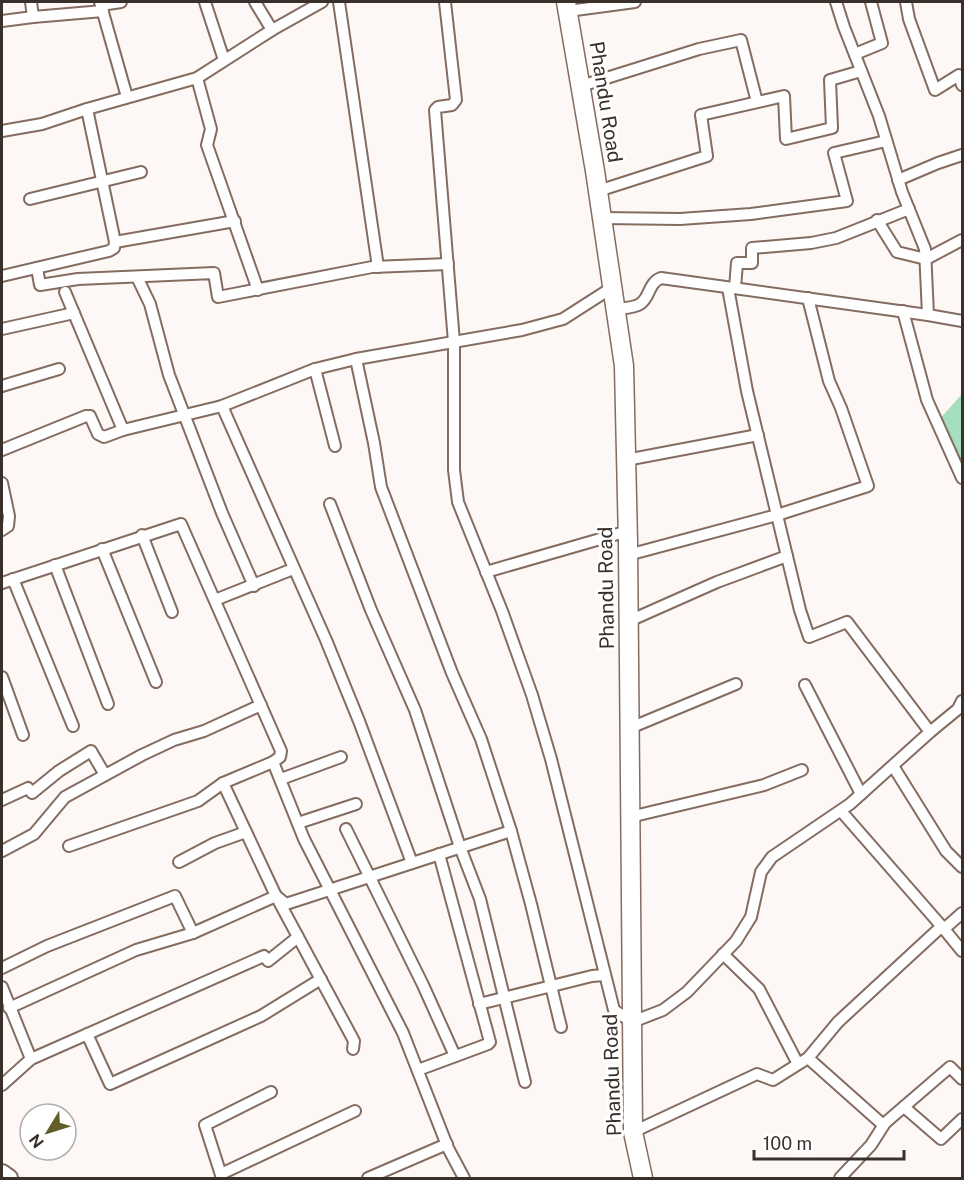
<svg xmlns="http://www.w3.org/2000/svg" width="964" height="1180" font-family="'Public Sans',sans-serif">
	<style>
		.green { fill: #a6dfbf }
		.lines { fill: none; stroke-linecap: round; stroke-linejoin: round }
		.street-casing { stroke: #846c60; stroke-width: 14 }
		.secondary-casing { stroke: #846c60; stroke-width: 20 }
		.primary-casing { stroke: #846c60; stroke-width: 21 }
		.street { stroke: #fff; stroke-width: 10 }
		.secondary { stroke: #fff; stroke-width: 16 }
		.primary { stroke: #fff; stroke-width: 18 }
		.labels { text-anchor: middle; dominant-baseline: central; stroke-width: 6; stroke-linejoin: round; paint-order: stroke }
		.street-label { font-size: 20px; fill: #3a302b; stroke: #fff }
	</style>
	<rect width="100%" height="100%" fill="#fdf8f5"/>
	<path class="green" d="M962,394V478L937,422Z"/>
	<g class="lines">
		<g class="street-casing">
			<g id="street">
				<path d="M100,2L127,97"/>
				<path d="M205,2L224,60"/>
				<path d="M255,2L272,30"/>
				<path d="M339,2L378,267"/>
				<path d="M445,2L456,100L452,105L438,107L435,110L454,342V470L458,502L502,611L532,695L551,759L614,1010L632,1022L663,1010L687,992L736,941L751,917L761,872L772,857L850,804L930,732L958,709L962,701"/>
				<path d="M836,2L844,27L879,116L902,192L925,249L928,315"/>
				<path d="M906,2L909,19L935,90L959,75L962,85"/>
				<path d="M101,5L121,2"/>
				<path d="M568,11L635,2"/>
				<path d="M33,17L103,11"/>
				<path d="M2,21L33,17L31,2"/>
				<path d="M855,54L882,43L871,2"/>
				<path d="M197,78L211,129L207,145L258,290"/>
				<path d="M581,86L699,49L741,40L757,102"/>
				<path d="M2,131L42,124L87,109L197,78L272,30L322,2"/>
				<path d="M898,180L938,163L962,155"/>
				<path d="M598,191L707,156L701,115L784,96L786,139L832,128L830,80L861,71"/>
				<path d="M30,199L141,172"/>
				<path d="M602,218L680,219L751,214L847,201L834,153L886,141"/>
				<path d="M877,220L897,252L926,259L962,240"/>
				<path d="M115,242L235,221"/>
				<path d="M37,268L40,285L78,279L214,273L218,297L372,267L448,264"/>
				<path d="M2,276L109,251L114,248L115,242L87,109"/>
				<path d="M137,277L150,304L169,375L222,513L254,586"/>
				<path d="M728,288L747,391L800,610L809,637L847,622L930,732"/>
				<path d="M735,288L737,263H752V248L811,243L836,238L909,209"/>
				<path d="M65,292L123,430"/>
				<path d="M615,309C623,308 634,308 640,304C650,298 648,283 661,278L928,315L962,321"/>
				<path d="M903,311L927,400L962,478"/>
				<path d="M2,329L74,313"/>
				<path d="M356,359L374,443L381,487L452,673L481,739L511,831L531,904L561,1027"/>
				<path d="M315,369L335,446"/>
				<path d="M2,386L59,369"/>
				<path d="M222,406L326,640L359,721L412,863"/>
				<path d="M2,450L86,416H90L98,434L104,437L123,430L222,406L315,369L356,359L522,330L563,319L613,287"/>
				<path d="M626,460L758,435"/>
				<path d="M2,483L9,516L8,526L2,530"/>
				<path d="M330,504L371,610L415,710L460,847L480,899L525,1082"/>
				<path d="M142,535L172,612"/>
				<path d="M102,549L156,682"/>
				<path d="M628,555L777,515L868,486L841,408L829,381L808,298"/>
				<path d="M55,565L108,704"/>
				<path d="M486,572L628,531"/>
				<path d="M13,579L73,726"/>
				<path d="M2,583L181,524L281,751L280,757L273,762L223,783L276,896L354,1041L353,1049"/>
				<path d="M215,600L293,569"/>
				<path d="M629,621L717,582L787,556"/>
				<path d="M2,677L23,735"/>
				<path d="M805,685L861,794"/>
				<path d="M630,728L736,684"/>
				<path d="M273,762L304,839L403,1033L448,1148L464,1178"/>
				<path d="M893,766L946,851L962,867"/>
				<path d="M281,779L341,757"/>
				<path d="M2,800L28,788L32,793L59,771L91,751L105,775"/>
				<path d="M841,811L944,929L962,913"/>
				<path d="M630,817L764,785L802,770"/>
				<path d="M298,823L356,804"/>
				<path d="M346,829L423,985L455,1056"/>
				<path d="M69,846L198,801L223,783"/>
				<path d="M2,851L34,834L65,797L142,755L174,740L204,731L261,705"/>
				<path d="M179,862L215,843L246,832"/>
				<path d="M944,929L962,951"/>
				<path d="M723,954L759,989L798,1064"/>
				<path d="M2,968L47,946L175,896L193,933"/>
				<path d="M2,987L31,1059"/>
				<path d="M479,1004L592,976L604,975"/>
				<path d="M9,1008L136,950L193,933L276,896L286,904L511,831"/>
				<path d="M87,1034L110,1084L261,1016L321,979"/>
				<path d="M808,1058L881,1123H885"/>
				<path d="M418,1070L488,1044L490,1042L439,854"/>
				<path d="M2,1085L31,1059L264,956L268,961L298,937"/>
				<path d="M904,1107L941,1139L962,1119"/>
				<path d="M633,1132L757,1074L773,1080L808,1058L838,1022L942,926"/>
				<path d="M221,1174L355,1111"/>
				<path d="M222,1178L205,1125L271,1092"/>
				<path d="M368,1178L447,1144"/>
				<path d="M840,1178L871,1145L885,1123L950,1067L962,1079"/>
			</g>
		</g>
		<g class="secondary-casing">
			<path id="secondary" d="M2,1173L9,1178"/>
		</g>
		<g class="primary-casing">
			<path id="primary" d="M566,2L595,171L624,366L628,542L633,1132L643,1178"/>
		</g>
		<use href="#street" class="street"/>
		<use href="#secondary" class="secondary"/>
		<use href="#primary" class="primary"/>
	</g>
	<g class="labels">
		<g class="street-label">
			<text transform="translate(606 102) rotate(81)">Phandu Road</text>
			<text transform="translate(606 588) rotate(-91)">Phandu Road</text>
			<text transform="translate(612 1075) rotate(-92)">Phandu Road</text>
		</g>
	</g>
	<rect width="964" height="1180" fill="none" stroke="#3a302b" stroke-width="6"/>
	<g transform="translate(48 1132) rotate(232)"><circle r="28" fill="#ffffff" stroke="#b0acaa" stroke-width="1.5"/>
	<path d="M0-4.5L10 22L0 15L-10 22Z" fill="#625e2a"/>
	<text y="-9" font-size="16" font-weight="bold" text-anchor="middle" fill="#3a302b">N</text>
	</g>
	<path d="M754 1150v9h150v-9" fill="none" stroke="#3a302b" stroke-width="3"/>
	<text x="763" y="1150" font-size="18" fill="#3a302b" stroke="#ffffff" stroke-width="4.5" paint-order="stroke">100 m</text>
</svg>
